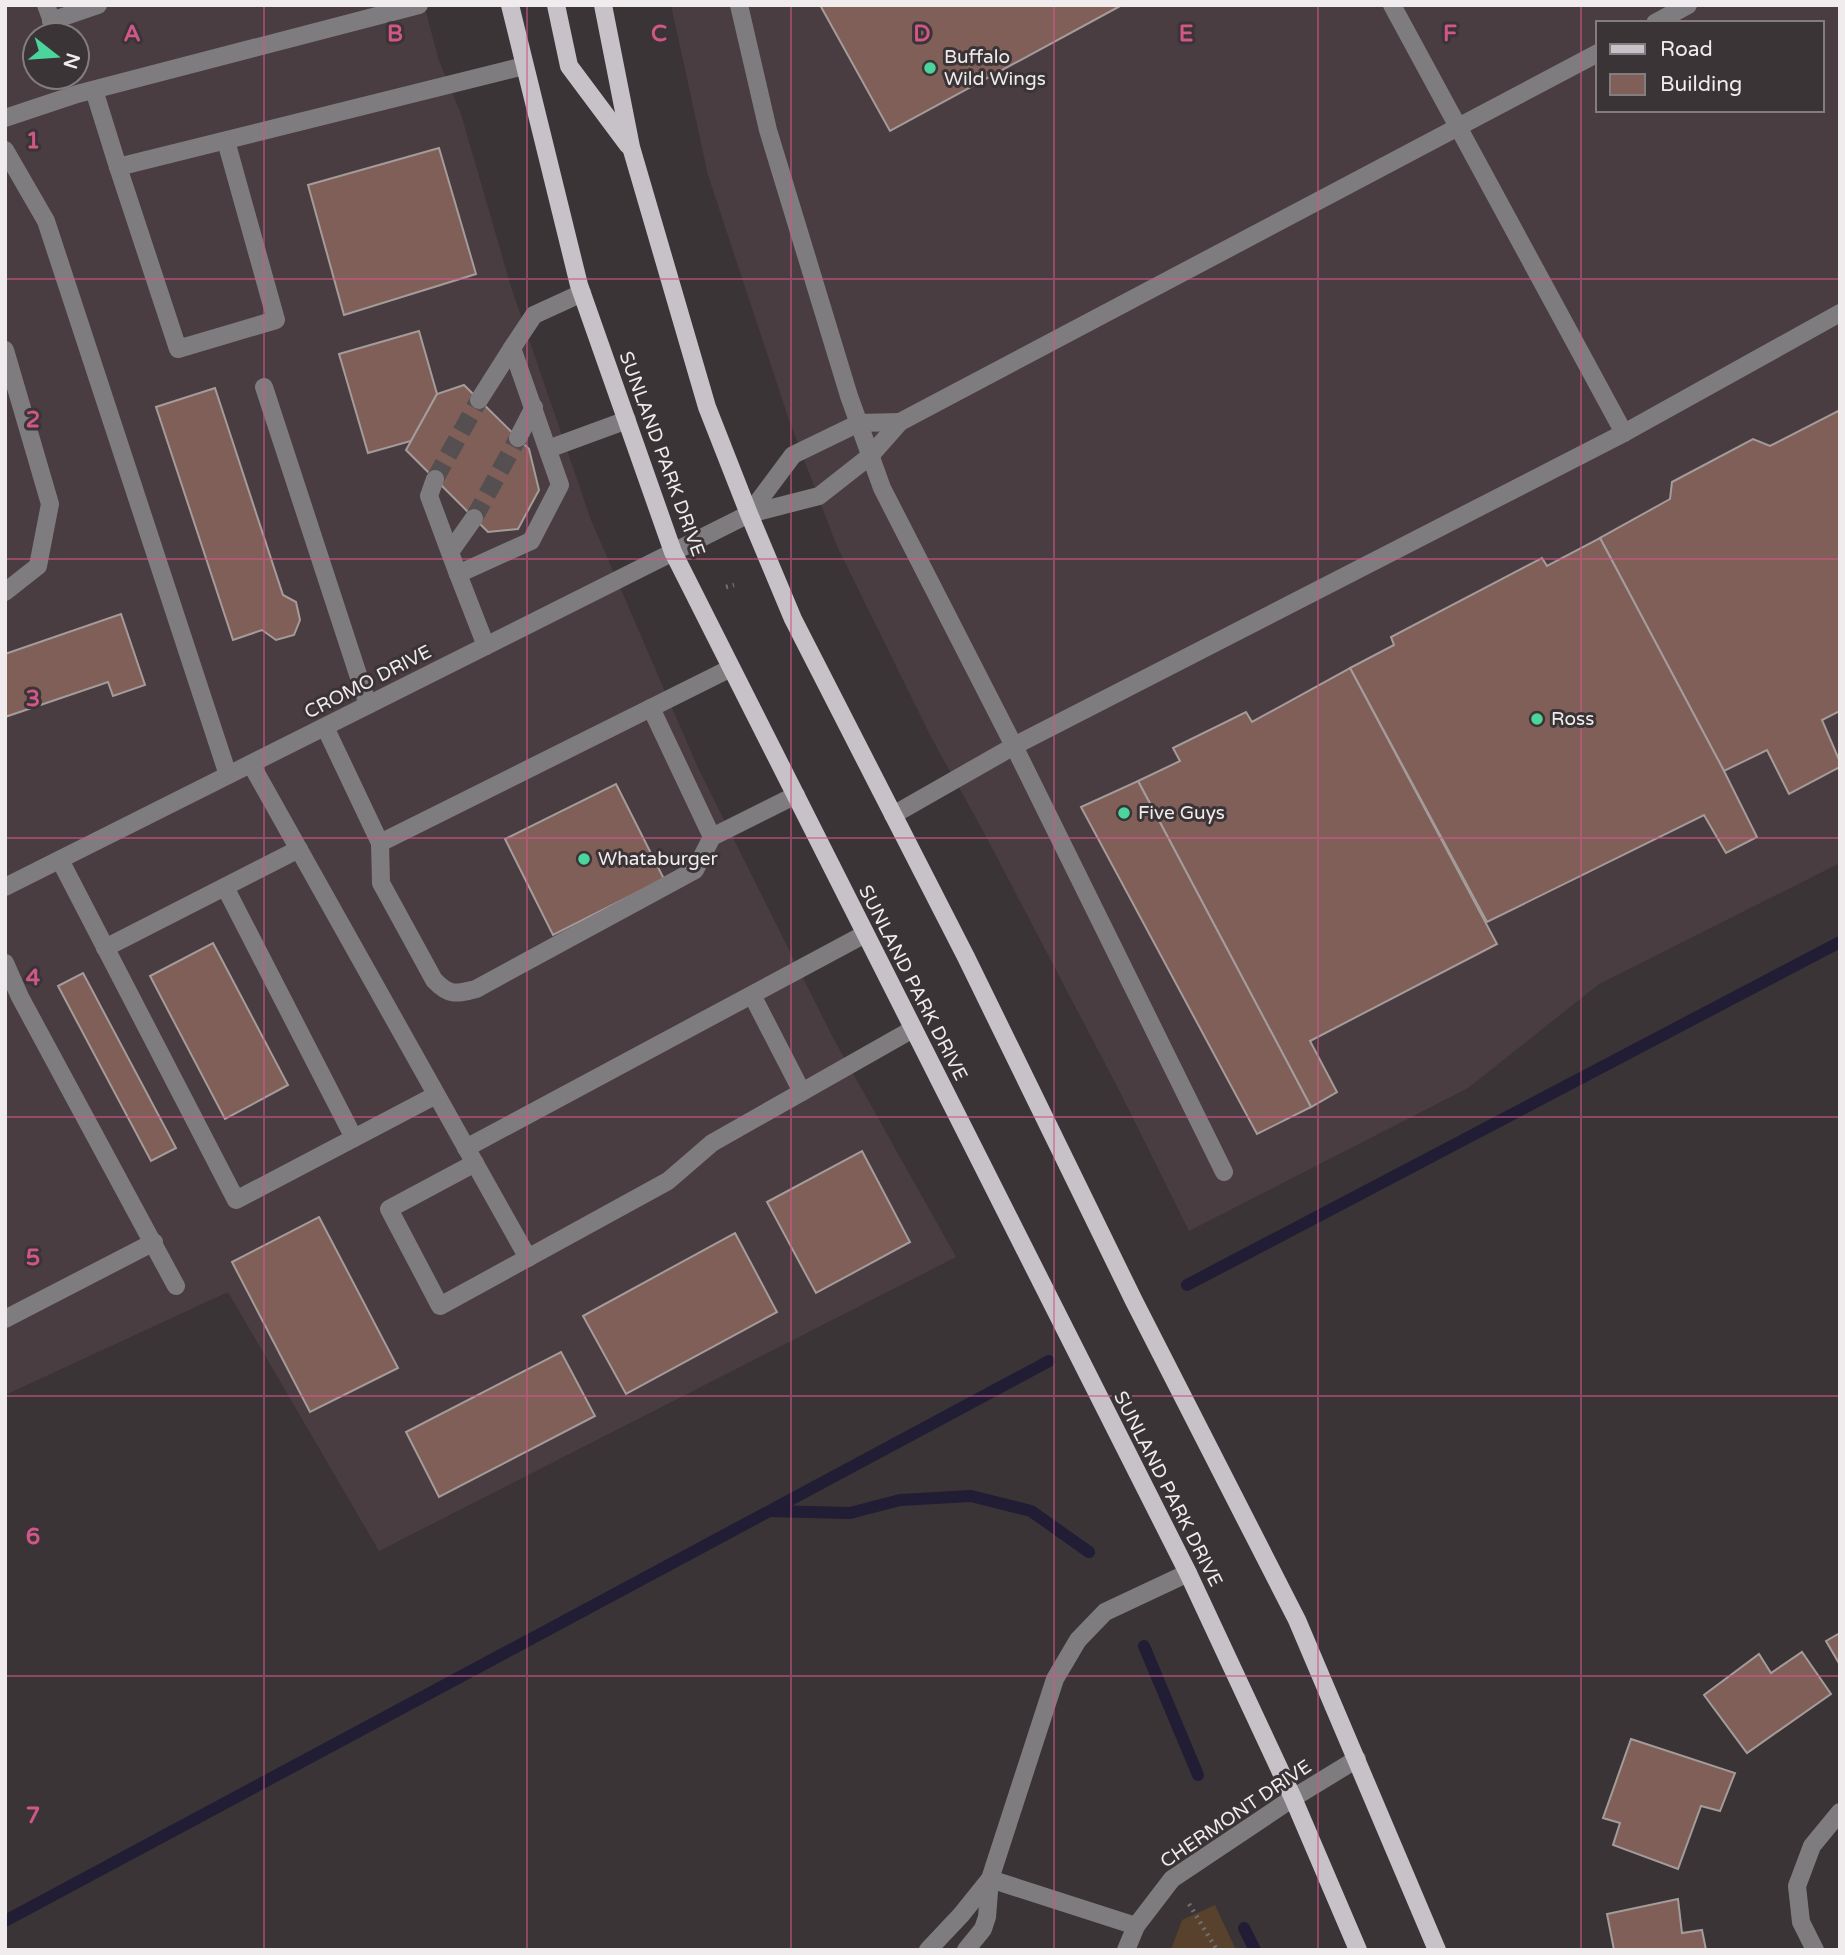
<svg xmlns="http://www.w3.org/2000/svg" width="1845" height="1955" font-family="'Varela Round',sans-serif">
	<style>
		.built { fill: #493d41; fill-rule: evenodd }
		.green { fill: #58412d }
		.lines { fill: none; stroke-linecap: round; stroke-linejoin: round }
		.stream { stroke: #201d34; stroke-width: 12 }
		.building { fill: #805f59; stroke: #a49c9a; stroke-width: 2 }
		.minor-tunnel { stroke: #564f51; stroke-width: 18; stroke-dasharray: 18 9; stroke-linecap: butt }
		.path { stroke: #746d6f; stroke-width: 4.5; stroke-dasharray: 2 5; stroke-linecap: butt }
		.minor { stroke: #7f7c7f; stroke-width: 18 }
		.major { stroke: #c6c2c7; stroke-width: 18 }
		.grid { fill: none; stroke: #d05787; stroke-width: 2; stroke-opacity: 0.55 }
		.poi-dot { fill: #4bd49b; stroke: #3b3436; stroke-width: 2.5 }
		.labels { text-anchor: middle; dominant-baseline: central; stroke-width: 6; stroke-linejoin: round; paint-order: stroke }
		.poi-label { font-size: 19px; fill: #f0ebed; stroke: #3b3436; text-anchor: start }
		.street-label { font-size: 19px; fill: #f0ebed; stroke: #3b3436 }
		.grid-label { font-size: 23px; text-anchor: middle; font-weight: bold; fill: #d05787; stroke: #3b3436; stroke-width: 6; stroke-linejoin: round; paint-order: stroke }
	</style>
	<rect width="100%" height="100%" fill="#3b3436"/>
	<g class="built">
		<path d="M5,5H424L439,61L461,114L511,287L591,520L698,768L832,1036L956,1257L379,1551L228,1292L5,1395ZM35,35H77V77H35Z"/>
		<path d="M671,5H1840V863L1599,984L1468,1088L1189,1231L1119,1090L982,829L931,737L836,544L788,417L708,175ZM1598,23H1822V110H1598Z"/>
	</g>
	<path class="green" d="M1215,1905L1236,1950H1171L1182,1920Z"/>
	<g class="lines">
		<g class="stream">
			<path d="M1187,1285L1840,942"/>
			<path d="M770,1511L850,1513L900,1500L971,1496L1031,1511L1089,1552"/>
			<path d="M1144,1646L1198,1775"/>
			<path d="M5,1921L1049,1361"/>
			<path d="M1244,1928L1255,1950"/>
		</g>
	</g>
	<g class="building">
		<path d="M820,5H1122L890,131Z"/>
		<path d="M439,148L476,274L344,315L308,185Z"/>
		<path d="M419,331L437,394L411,441L368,453L339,354Z"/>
		<path d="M464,385L529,449L539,490L518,529L488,532L406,450L437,394Z"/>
		<path d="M215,388L283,595L296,602L300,620L294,635L276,640L262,630L233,640L156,407Z"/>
		<path d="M1838,411L1840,415V711L1822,720L1840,762V767L1789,794L1767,750L1724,771L1600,538L1670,499L1672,482L1753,439L1770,446Z"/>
		<path d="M1600,538L1724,771L1757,837L1726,853L1704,815L1487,922L1350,668L1394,645L1391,637L1542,558L1547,566Z"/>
		<path d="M121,614L145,685L113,696L108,682L5,717V654Z"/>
		<path d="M1350,668L1497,944L1310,1041L1337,1092L1311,1107L1138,781L1180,761L1173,748L1246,712L1252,722Z"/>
		<path d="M1138,781L1311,1107L1257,1134L1081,807Z"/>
		<path d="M616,784L664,879L553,935L505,839Z"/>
		<path d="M213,943L288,1085L225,1119L150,976Z"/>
		<path d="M83,973L176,1148L151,1161L58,986Z"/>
		<path d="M862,1151L910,1242L816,1293L767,1202Z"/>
		<path d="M319,1217L398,1368L310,1412L232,1262Z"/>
		<path d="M735,1233L777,1312L626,1394L583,1316Z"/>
		<path d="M561,1352L595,1416L439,1497L406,1432Z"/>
		<path d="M1840,1633V1665L1826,1641Z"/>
		<path d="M1802,1652L1831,1694L1747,1753L1704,1695L1759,1654L1771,1673Z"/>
		<path d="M1631,1739L1735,1773L1720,1811L1701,1806L1678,1869L1613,1845L1620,1823L1603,1818Z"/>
		<path d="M1678,1899L1682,1933L1702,1930L1706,1950H1614L1607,1914Z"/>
	</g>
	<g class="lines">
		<g class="minor-tunnel">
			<path d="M435,479L479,400"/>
			<path d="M474,518L518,438"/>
		</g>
		<g class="path">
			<path d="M726,587L734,585"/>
			<path d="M1189,1904L1217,1950"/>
		</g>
		<g class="minor">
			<path d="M46,5L57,35"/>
			<path d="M739,5L768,130L849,396L882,488L1014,746L1224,1172"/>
			<path d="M1392,5L1624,433"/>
			<path d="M51,21L98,5"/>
			<path d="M1655,23L1688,5"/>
			<path d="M94,90L118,167L524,66"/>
			<path d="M5,118L77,94L419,5"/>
			<path d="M5,150L46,221L228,775"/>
			<path d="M118,167L178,349L276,320L226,141"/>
			<path d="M5,350L50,504L38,566L5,592"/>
			<path d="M264,387L368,705"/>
			<path d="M479,400L512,348"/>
			<path d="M518,438L534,407"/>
			<path d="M548,449L627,420"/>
			<path d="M435,479L429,496L458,574"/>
			<path d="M749,514L793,455L859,423L900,422"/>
			<path d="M450,552L474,518"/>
			<path d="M486,646L458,574L531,541L560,485L512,348L534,315L582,293"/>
			<path d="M651,708L712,837L796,795"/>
			<path d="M325,727L380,843L731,668"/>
			<path d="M251,764L528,1258"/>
			<path d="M893,815L1014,746L1624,433L1840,313"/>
			<path d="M380,843L381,883L434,980C449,996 456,994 476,989L695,870L712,837"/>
			<path d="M60,860L236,1200L436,1095"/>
			<path d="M5,887L749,514L819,496L870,456L900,422L1598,53"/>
			<path d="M225,887L354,1138"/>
			<path d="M105,948L299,849"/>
			<path d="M5,963L20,997L176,1286"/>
			<path d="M752,995L802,1092"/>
			<path d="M466,1148L865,934"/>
			<path d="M475,1163L389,1209L440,1306L668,1181L712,1143L913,1029"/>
			<path d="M5,1319L154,1242"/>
			<path d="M1136,1926L990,1879L1055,1679L1078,1640L1105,1612L1188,1573"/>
			<path d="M928,1950L961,1915L990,1879"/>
			<path d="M966,1950L983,1929L987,1917L990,1879"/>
			<path d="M1126,1950L1136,1926L1172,1879L1293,1798L1357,1759"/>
			<path d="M1815,1950L1801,1922L1797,1886L1812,1846L1840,1812"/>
		</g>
		<g class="major">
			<path d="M510,5L579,285L673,552L1188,1573L1293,1798L1358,1950"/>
			<path d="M556,5L569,66L628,145"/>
			<path d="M603,5L631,147L707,407L749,514L793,619L966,957L1134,1301L1297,1620L1437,1950"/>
		</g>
	</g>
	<path class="grid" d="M264,5V1950M527,5V1950M791,5V1950M1054,5V1950M1318,5V1950M1581,5V1950M5,279H1840M5,559H1840M5,838H1840M5,1117H1840M5,1396H1840M5,1676H1840"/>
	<g class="poi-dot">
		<circle cx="930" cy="68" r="7"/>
		<circle cx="1537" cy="719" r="7"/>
		<circle cx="1124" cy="813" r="7"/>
		<circle cx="584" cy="859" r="7"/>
	</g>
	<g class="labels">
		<g class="poi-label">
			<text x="944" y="57">Buffalo<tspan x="944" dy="22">Wild Wings</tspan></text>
			<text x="1551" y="719">Ross</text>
			<text x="1138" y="813">Five Guys</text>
			<text x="598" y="859">Whataburger</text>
		</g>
		<g class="street-label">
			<text transform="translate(662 454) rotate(70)">SUNLAND PARK DRIVE</text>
			<text transform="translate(368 682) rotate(-27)">CROMO DRIVE</text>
			<text transform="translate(913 983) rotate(63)">SUNLAND PARK DRIVE</text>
			<text transform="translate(1168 1489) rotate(63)">SUNLAND PARK DRIVE</text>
			<text transform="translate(1236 1814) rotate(-34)">CHERMONT DRIVE</text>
		</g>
	</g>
	<g class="grid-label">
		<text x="132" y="41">A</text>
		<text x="395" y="41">B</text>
		<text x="659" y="41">C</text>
		<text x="922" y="41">D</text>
		<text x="1186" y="41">E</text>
		<text x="1450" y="41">F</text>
		<text x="33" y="148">1</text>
		<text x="33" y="427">2</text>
		<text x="33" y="706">3</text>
		<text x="33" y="985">4</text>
		<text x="33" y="1265">5</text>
		<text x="33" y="1544">6</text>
		<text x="33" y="1823">7</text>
	</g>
	<rect width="1845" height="1955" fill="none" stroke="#f0ebed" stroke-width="14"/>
	<rect x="1596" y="21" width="228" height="91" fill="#3b3436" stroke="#837d7f" stroke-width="2"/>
	<rect x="1610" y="44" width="35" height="10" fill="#c6c2c7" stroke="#837d7f" stroke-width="2"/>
	<text x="1660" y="56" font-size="21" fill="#f0ebed">Road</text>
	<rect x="1610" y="74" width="35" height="21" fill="#805f59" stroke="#837d7f" stroke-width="2"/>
	<text x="1660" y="91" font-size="21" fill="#f0ebed">Building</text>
	<g transform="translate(56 56) rotate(107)"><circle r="33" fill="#3b3436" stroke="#837d7f" stroke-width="2"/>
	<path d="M0-5L12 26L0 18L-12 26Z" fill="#4bd49b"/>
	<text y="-10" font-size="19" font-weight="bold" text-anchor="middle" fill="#f0ebed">N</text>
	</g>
</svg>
